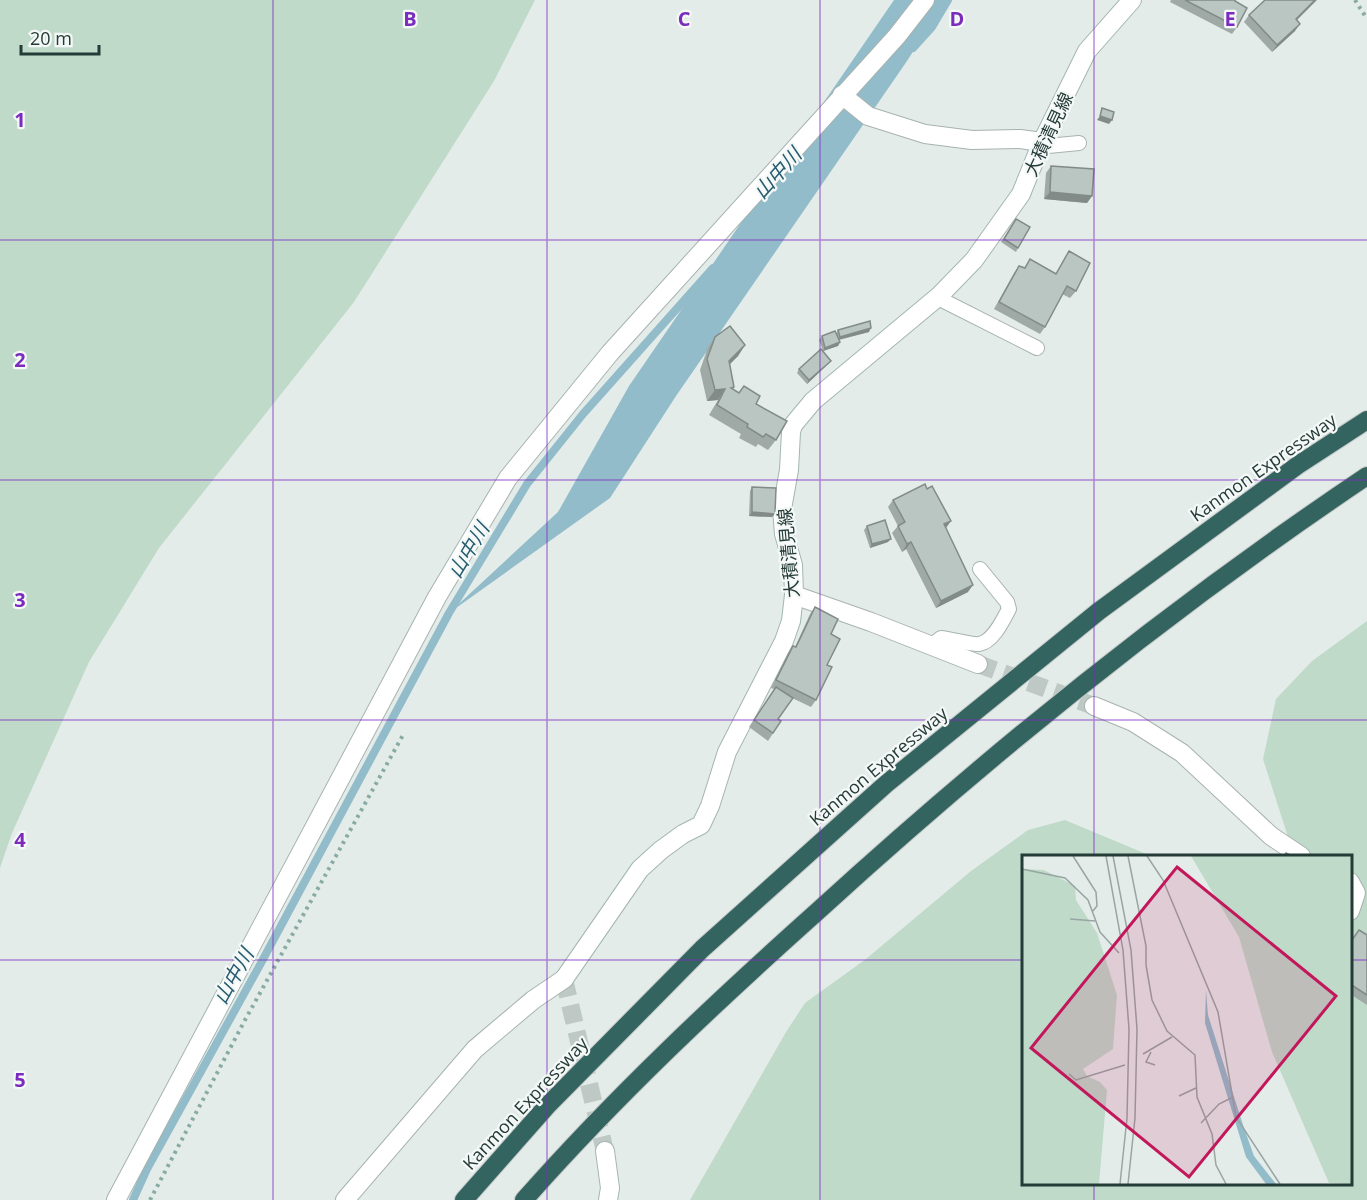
<svg xmlns="http://www.w3.org/2000/svg" width="1367" height="1200" font-family="'Open Sans','Noto Sans JP',sans-serif">
	<style>
		.green { fill: #bfdac9 }
		.water { fill: #92bcca }
		.lines { fill: none; stroke-linecap: round; stroke-linejoin: round }
		.stream { stroke: #92bcca; stroke-width: 8 }
		.minor-tunnel { stroke: #bec9c5; stroke-width: 18; stroke-dasharray: 18 9; stroke-linecap: butt }
		.secondary-tunnel { stroke: #bec9c5; stroke-width: 18; stroke-dasharray: 18 9; stroke-linecap: butt }
		.service-casing { stroke: #a7b3b0; stroke-width: 16 }
		.minor-casing { stroke: #a7b3b0; stroke-width: 20 }
		.secondary-casing { stroke: #a3b6b1; stroke-width: 20 }
		.motorway-casing { stroke: #c2c8c7; stroke-width: 20 }
		.path { stroke: #88aba4; stroke-width: 4; stroke-dasharray: 3 4.5; stroke-linecap: butt }
		.service { stroke: #fff; stroke-width: 14 }
		.minor { stroke: #fff; stroke-width: 18 }
		.secondary { stroke: #fff; stroke-width: 18 }
		.motorway { stroke: #34645f; stroke-width: 18 }
		.wall { fill: #9faaa7 }
		.shaded-wall { fill: #828b88 }
		.building { fill: #b9c6c2; stroke: #828b88; stroke-width: 1.5 }
		.grid { fill: none; stroke: #7b2cbf; stroke-width: 1.5; stroke-opacity: 0.55 }
		.labels { text-anchor: middle; dominant-baseline: central; stroke-width: 4.5; stroke-linejoin: round; paint-order: stroke }
		.street-label { font-size: 18px; fill: #253b37; stroke: #f4f8f7 }
		.water-label { font-size: 20px; font-style: italic; fill: #265c70; stroke: #f4f8f7 }
		.inset-road { fill: none; stroke: #98a5a2; stroke-width: 1.5 }
		.view { fill: #c2185b; fill-opacity: 0.15; stroke: #c2185b; stroke-width: 3 }
		.inset-edge { fill: none; stroke: #253b37; stroke-width: 3 }
		.grid-label { font-size: 20px; text-anchor: middle; font-weight: bold; fill: #7b2cbf; stroke: #f4f8f7; stroke-width: 4.5; stroke-linejoin: round; paint-order: stroke }
	</style>
	<rect width="100%" height="100%" fill="#e4ece9"/>
	<g class="green">
		<path d="M0,0H535L494,81L354,302L159,548L89,662L12,833L0,868Z"/>
		<path d="M1367,621V1200H690L786,1032L805,1003L866,959L971,871L1028,830L1065,820L1151,856H1024V1184H1350V856H1282L1288,837L1263,759L1276,699L1312,661Z"/>
	</g>
	<path class="water" d="M894,0H946L907,61L676,396L610,498L449,613L558,512L629,386Z"/>
	<g class="lines">
		<g class="stream">
			<path d="M913,48L932,27L948,0"/>
			<path d="M133,1200L147,1169L261,963L449,613L527,484L583,414L713,268"/>
		</g>
		<path class="minor-tunnel" d="M978,664L1094,706"/>
		<path class="secondary-tunnel" d="M564,979L605,1151"/>
		<g class="service-casing">
			<g id="service">
				<path d="M1042,142L1048,146L1079,143"/>
				<path d="M939,296L944,301L1037,348"/>
				<path d="M931,646L941,638C949,639 974,645 979,644C993,642 1003,620 1009,609L1007,602L980,569"/>
			</g>
		</g>
		<g class="minor-casing">
			<g id="minor">
				<path d="M842,95L868,116L925,134L972,140L1020,139L1042,142"/>
				<path d="M794,595L871,622L978,664"/>
				<path d="M1094,706L1133,722L1182,753L1271,836L1301,856"/>
				<path d="M1350,882L1356,893L1350,911"/>
				<path d="M116,1200L437,597L508,478L610,353L897,36L925,0"/>
				<path d="M345,1200L475,1049L533,1000L564,979"/>
			</g>
		</g>
		<g class="secondary-casing">
			<g id="secondary">
				<path d="M564,979L640,869L661,850L683,834L701,825L710,806L727,752L784,641L791,621L794,595L793,565L784,534L782,509L789,470L791,432L793,425L813,401L939,296L974,260L1021,194L1042,142L1087,51L1132,0"/>
				<path d="M605,1151L610,1188L608,1200"/>
			</g>
		</g>
		<g class="motorway-casing">
			<g id="motorway">
				<path d="M464,1200L547,1106L702,949L886,784L1099,611L1298,465L1367,420"/>
				<path d="M524,1200C615,1097 716,1002 819,910C991,753 1173,606 1367,476"/>
			</g>
		</g>
		<g class="path">
			<path d="M1355,0L1367,19"/>
			<path d="M150,1200L245,1020L403,735"/>
		</g>
		<use href="#service" class="service"/>
		<use href="#minor" class="minor"/>
		<use href="#secondary" class="secondary"/>
		<use href="#motorway" class="motorway"/>
	</g>
	<g class="wall">
		<path d="M1171,0H1235L1237,27L1232,34L1170,2Z"/>
		<path d="M1249,15L1297,20L1295,31L1272,52L1244,22Z"/>
		<path d="M1051,166L1092,196L1087,203L1044,199L1046,173Z"/>
		<path d="M1016,219L1018,248L1016,252L1001,242Z"/>
		<path d="M1069,251L1076,291L1070,298L1062,294L1045,327L1040,334L994,309L1014,273L1019,266L1024,268L1030,259L1056,273Z"/>
		<path d="M838,330L869,332L839,340L840,342L838,346L823,351L831,361L828,364L807,384L797,373L799,369L823,351L819,340L822,336L836,333Z"/>
		<path d="M715,337L745,345L738,356L730,364L734,387L733,389L739,393L744,386L756,404L776,440L768,450L758,444L756,447L739,438L741,434L709,415L718,400L707,401L700,370L708,347Z"/>
		<path d="M752,487L772,517L749,516L750,491Z"/>
		<path d="M893,500L946,528L968,592L936,608L906,549L902,552L892,533L898,526L888,507Z"/>
		<path d="M867,526L888,542L870,548L864,530Z"/>
		<path d="M815,607L831,634L827,665L816,700L811,707L792,698L778,719L781,721L768,741L749,727L774,689L771,688L788,653L793,646L795,647L810,614Z"/>
		<path d="M1367,935V1005L1350,994V942Z"/>
	</g>
	<g class="shaded-wall">
		<path d="M1315,0H1317L1291,26L1296,19Z"/>
		<path d="M1300,24L1295,31L1272,52L1277,45Z"/>
		<path d="M1100,116L1112,120L1109,124L1097,120Z"/>
		<path d="M1050,192L1092,196L1087,203L1044,199Z"/>
		<path d="M871,328L869,332L837,340L840,337Z"/>
		<path d="M840,342L838,346L823,351L825,348Z"/>
		<path d="M745,345L738,356L722,372L729,361Z"/>
		<path d="M831,361L828,364L807,384L809,380Z"/>
		<path d="M725,389L718,400L707,401L715,390Z"/>
		<path d="M752,512L775,514L772,517L749,516Z"/>
		<path d="M951,521L946,528L944,524Z"/>
		<path d="M891,539L888,542L870,548L872,544Z"/>
		<path d="M911,542L906,549L902,552L907,544Z"/>
		<path d="M973,585L968,592L936,608L941,601Z"/>
	</g>
	<g class="building">
		<path d="M1185,0H1235V1L1247,8L1237,27Z"/>
		<path d="M1265,0H1315L1296,19L1300,24L1277,45L1249,15Z"/>
		<path d="M1102,108L1114,112L1112,120L1100,116Z"/>
		<path d="M1051,166L1094,169L1092,196L1050,192Z"/>
		<path d="M1016,219L1030,227L1018,248L1004,239Z"/>
		<path d="M1069,251L1090,263L1076,291L1067,286L1045,327L999,302L1019,266L1025,268L1030,259L1056,274Z"/>
		<path d="M870,321L871,328L840,337L838,330Z"/>
		<path d="M730,326L745,345L729,361L734,387L731,388L739,393L744,386L760,396L756,404L787,421L776,440L766,434L763,437L747,427L748,424L717,405L725,389L715,390L707,359L715,337Z"/>
		<path d="M835,331L840,342L825,348L822,336Z"/>
		<path d="M821,349L831,361L809,380L799,369Z"/>
		<path d="M925,484L927,489L932,486L951,521L944,524L973,585L941,601L911,542L907,544L898,526L905,522L893,500Z"/>
		<path d="M752,487L776,488L775,514L752,512Z"/>
		<path d="M885,520L891,539L872,544L867,526Z"/>
		<path d="M815,607L838,619L831,634L840,639L827,665L832,667L816,700L776,680L793,646L796,647Z"/>
		<path d="M776,687L793,698L778,719L781,721L773,733L754,720Z"/>
		<path d="M1286,853L1292,856H1284Z"/>
		<path d="M1359,930L1367,935V995L1350,984V943Z"/>
	</g>
	<path class="grid" d="M273,0V1200M547,0V1200M820,0V1200M1094,0V856M0,240H1367M0,480H1367M0,720H1367M0,960H1024M1350,960H1367M1094,1184V1200"/>
	<g class="labels">
		<g class="street-label">
			<text transform="translate(1048 134) rotate(-65)">大積清見線</text>
			<text transform="translate(1263 467) rotate(-35)">Kanmon Expressway</text>
			<text transform="translate(788 553) rotate(-95)">大積清見線</text>
			<text transform="translate(878 766) rotate(-40)">Kanmon Expressway</text>
			<text transform="translate(525 1103) rotate(-47)">Kanmon Expressway</text>
		</g>
		<g class="water-label">
			<text transform="translate(777 173) rotate(-48)">山中川</text>
			<text transform="translate(468 550) rotate(-59)">山中川</text>
			<text transform="translate(233 976) rotate(-61)">山中川</text>
		</g>
	</g>
	<g transform="translate(1022 855)">
		<rect width="330" height="330" fill="#e4ece9"/>
		<path d="M169,1H330V329L307,328L250,197L217,82ZM0,14L22,15L53,31L54,45L75,78L95,140L91,194L61,214L65,221L78,227L85,235L77,329H0Z" fill="#bfdac9"/>
		<path d="M184,135L186,160L222,273L232,301L254,329H244L224,302L183,168Z" fill="#92bcca"/>
		<path class="inset-road" d="M51,1L74,37L75,51L70,57M84,1L101,95L107,174L105,263L98,329M91,1L109,95L115,174L113,263L106,329M106,1L124,91V110M125,1L141,25L196,157L214,262L258,329M0,14L43,23L66,45L78,77L97,98M48,64L73,66M124,110L130,145L145,176L173,200L175,242L190,279L194,310L204,329M129,197L124,207L133,210M121,199L150,182M47,219L54,225L103,210M157,241L174,233M179,268L197,249L211,242"/>
		<path class="view" d="M155,12L314,141L167,322L9,193Z"/>
		<rect width="330" height="330" class="inset-edge"/>
	</g>
	<g class="grid-label">
		<text x="410" y="26">B</text>
		<text x="684" y="26">C</text>
		<text x="957" y="26">D</text>
		<text x="1230" y="26">E</text>
		<text x="20" y="127">1</text>
		<text x="20" y="367">2</text>
		<text x="20" y="607">3</text>
		<text x="20" y="847">4</text>
		<text x="20" y="1087">5</text>
	</g>
	<path d="M21 45v9h78v-9" fill="none" stroke="#253b37" stroke-width="3"/>
	<text x="30" y="45" font-size="18" fill="#253b37" stroke="#f4f8f7" stroke-width="4.5" paint-order="stroke">20 m</text>
</svg>
